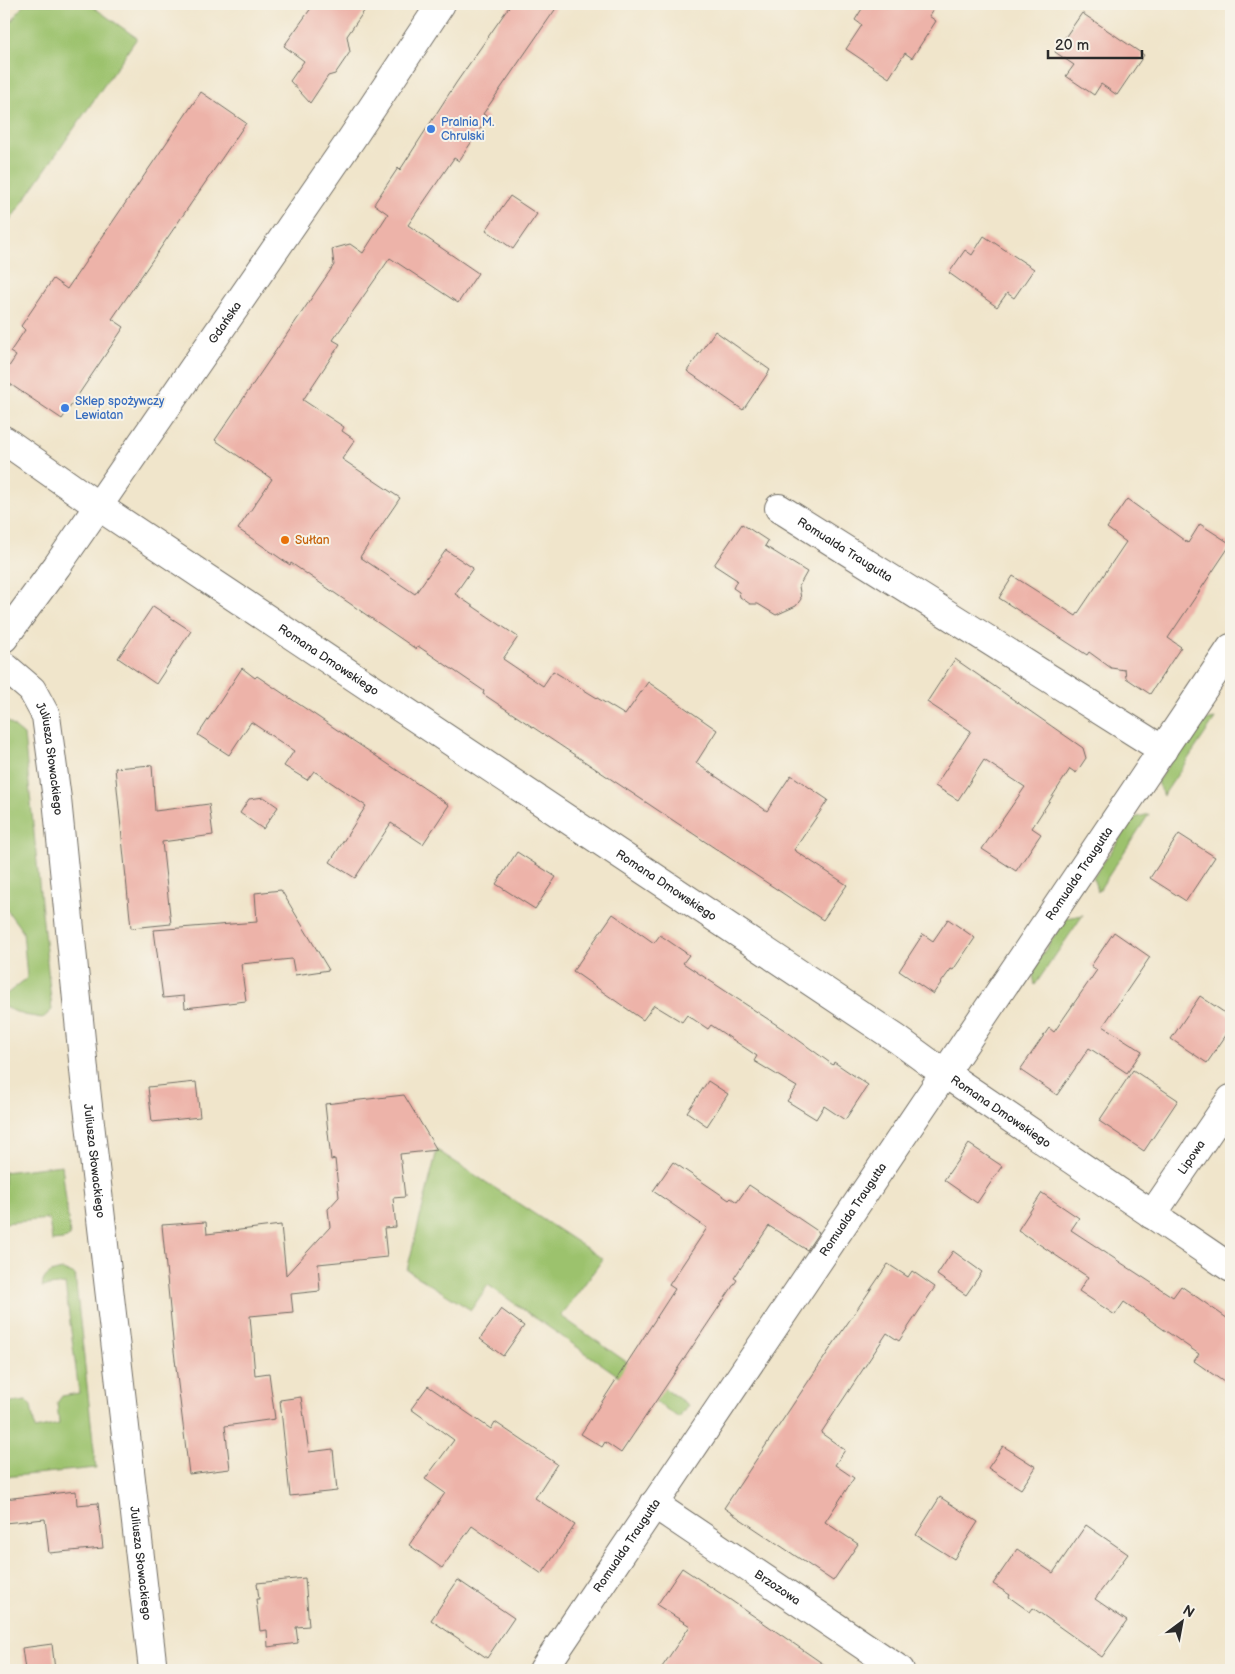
<svg xmlns="http://www.w3.org/2000/svg" width="1235" height="1674" font-family="'Balsamiq Sans',sans-serif">
	<style>
		.green { fill: #9cc26d; stroke: #64764c }
		.building { fill: #edb3a9 }
		.lines { fill: none; stroke-linecap: round; stroke-linejoin: round }
		.minor-casing { stroke: #706c63; stroke-width: 30 }
		.secondary-casing { stroke: #706c63; stroke-width: 30 }
		.minor { stroke: #fff; stroke-width: 28 }
		.secondary { stroke: #fff; stroke-width: 28 }
		.shop-dot { fill: #3f7fe0; stroke: #f7f3e8; stroke-width: 2 }
		.food-dot { fill: #e8710a; stroke: #f7f3e8; stroke-width: 2 }
		.labels { text-anchor: middle; dominant-baseline: central; stroke-width: 4; stroke-linejoin: round; paint-order: stroke }
		.shop-label { font-size: 12px; fill: #366cbe; stroke: #f7f3e8; text-anchor: start }
		.street-label { font-size: 12px; fill: #2b2b2b; stroke: #f7f3e8 }
		.food-label { font-size: 12px; fill: #c56008; stroke: #f7f3e8; text-anchor: start }
	</style>
	<rect width="100%" height="100%" fill="#f7f3e8"/>
	<filter id="ink" filterUnits="userSpaceOnUse"><feTurbulence type="fractalNoise" baseFrequency=".02" numOctaves="2"/><feDisplacementMap in="SourceGraphic" scale="10" xChannelSelector="R" yChannelSelector="G"/><feConvolveMatrix kernelMatrix="1 2 1 2 8 2 1 2 1" color-interpolation-filters="sRGB"/></filter>
	<filter id="wash" filterUnits="userSpaceOnUse"><feTurbulence type="fractalNoise" baseFrequency=".0096" numOctaves="4" result="noise"/><feDisplacementMap in="SourceGraphic" scale="20" xChannelSelector="R" yChannelSelector="G"/><feGaussianBlur stdDeviation="1.12" result="paint"/><feColorMatrix in="noise" values="0 0 0 0 0 0 0 0 0 0 0 0 0 0 0 0 0 1.4 0 .05"/><feComposite in="paint" operator="in"/></filter>
	<g filter="url(#wash)">
		<rect width="100%" height="100%" fill="#f0e5cb"/>
		<g class="green">
			<path d="M24,4H89L137,38L4,229V32Z"/>
			<path d="M4,719L6,720L24,735L52,1010L43,1018L24,1015L4,1007V996L27,978L23,932L4,906Z"/>
			<path d="M1215,719L1163,796L1157,782L1198,722Z"/>
			<path d="M1149,814L1098,892L1093,878L1134,818Z"/>
			<path d="M1083,915L1035,985L1032,970L1066,918Z"/>
			<path d="M437,1150L603,1259L561,1316L688,1405L679,1418L488,1285L471,1310L407,1270Z"/>
			<path d="M62,1165L70,1236L63,1240L52,1241L49,1219L4,1223V1172Z"/>
			<path d="M63,1270L75,1275L96,1468L4,1477V1375L7,1403L26,1401L31,1406L35,1429L59,1424L57,1403L62,1396L79,1393L65,1284L42,1287C43,1274 52,1272 63,1270Z"/>
		</g>
		<g id="blocks">
			<g class="building">
				<path d="M314,4H369L347,36L350,52L335,74L328,76L310,103L290,81L304,61L284,46Z"/>
				<path d="M511,4H559L483,114L488,117L459,161L454,158L408,225L478,273L458,303L390,258L333,340L340,344L303,400L344,427L342,431L355,440L342,459L400,498L360,557L415,594L446,550L473,568L455,594L518,637L503,659L543,686L553,671L625,715L648,682L717,730L696,763L767,811L791,775L828,800L794,850L847,885L823,920L483,694L484,691L418,646L416,649L291,563L290,565L238,529L272,479L215,440L334,265L332,249L350,244L363,253L388,214L374,204L398,168L400,170L456,83Z"/>
				<path d="M865,4H937L929,16L936,21L912,58L905,53L889,78L846,49L862,25L855,20Z"/>
				<path d="M1082,13L1144,55L1117,95L1101,84L1094,95L1066,76L1074,65L1055,52Z"/>
				<path d="M201,92L246,123L112,319L124,327L62,419L4,380V374L16,356L10,352L25,330L21,326L53,279L67,289Z"/>
				<path d="M510,196L537,214L513,249L486,230Z"/>
				<path d="M984,236L1034,269L1014,298L1007,293L997,307L949,273L965,250L972,255Z"/>
				<path d="M715,331L770,370L743,410L687,371Z"/>
				<path d="M1127,499L1188,543L1200,524L1231,544L1168,638L1181,647L1150,694L1126,678L1125,670L1111,668L1089,652L1087,655L999,598L1013,576L1076,616L1126,542L1107,528Z"/>
				<path d="M742,524L768,541L765,546L807,572L799,586L801,599L796,606L776,615L758,604H750L740,597L739,592L733,588L737,580L714,565Z"/>
				<path d="M153,606L191,631L156,684L118,658Z"/>
				<path d="M955,659L1083,748L1086,758L1076,773L1070,769L1032,828L1041,834L1016,871L982,849L1025,787L984,760L958,800L935,786L971,731L927,702Z"/>
				<path d="M242,668L255,678L257,676L449,805L423,844L391,823L355,878L330,862L366,806L314,771L307,780L284,766L294,751L251,722L229,755L198,735Z"/>
				<path d="M152,765L155,811L209,804L213,835L162,842L171,924L131,928L115,768Z"/>
				<path d="M264,797L278,807L263,829L240,813L249,799Z"/>
				<path d="M1179,834L1215,857L1186,901L1150,878Z"/>
				<path d="M517,852L556,877L535,909L496,884Z"/>
				<path d="M281,890L329,970L295,975L292,959L241,964L246,1001L185,1008L184,996L163,998L154,930L257,922L255,893Z"/>
				<path d="M613,914L654,943L660,935L689,955L683,963L786,1031L833,1065L834,1062L868,1085L845,1120L824,1106L816,1119L787,1101L797,1087L754,1061L757,1056L711,1025L708,1029L687,1015L682,1022L654,1005L643,1020L573,971Z"/>
				<path d="M948,919L975,938L953,970L951,969L933,994L899,971L923,934L933,941Z"/>
				<path d="M1114,932L1150,957L1103,1026L1142,1051L1127,1073L1089,1048L1057,1095L1020,1070L1049,1028L1054,1032L1097,970L1091,966Z"/>
				<path d="M1200,996L1231,1017V1028L1207,1063L1171,1039Z"/>
				<path d="M1133,1070L1178,1100L1144,1151L1099,1121Z"/>
				<path d="M708,1081L728,1094L707,1126L687,1112Z"/>
				<path d="M196,1082L200,1117L152,1122L148,1087Z"/>
				<path d="M404,1095L437,1150L400,1154L405,1197L393,1198L396,1227L384,1228L387,1257L318,1264L320,1291L291,1294L293,1312L250,1316L255,1375L269,1373L275,1419L225,1426L230,1469L189,1474L174,1351L162,1225L206,1222L207,1234L281,1225L286,1275L330,1227L328,1209L339,1197L335,1159L331,1160L325,1104Z"/>
				<path d="M969,1144L1002,1166L977,1203L944,1180Z"/>
				<path d="M673,1162L729,1200L731,1198L737,1202L749,1185L819,1232L807,1250L769,1226L734,1278L737,1280L621,1453L605,1442L602,1447L581,1434L675,1289L669,1285L707,1228L653,1191Z"/>
				<path d="M1042,1193L1079,1218L1071,1230L1173,1297L1181,1286L1231,1321V1387L1194,1361L1199,1354L1124,1302L1115,1315L1079,1291L1088,1277L1018,1230Z"/>
				<path d="M953,1251L982,1272L966,1295L937,1275Z"/>
				<path d="M888,1264L908,1277L912,1271L935,1287L899,1341L887,1333L821,1433L845,1450L835,1465L854,1478L825,1522L858,1544L833,1581L724,1508L834,1343Z"/>
				<path d="M501,1309L524,1326L503,1356L480,1339Z"/>
				<path d="M428,1386L491,1429L495,1422L557,1464L535,1498L575,1525L542,1574L472,1526L442,1568L409,1545L445,1493L425,1479L454,1440L411,1409Z"/>
				<path d="M301,1397L309,1452L333,1449L337,1491L290,1496L280,1400Z"/>
				<path d="M1003,1446L1036,1467L1021,1489L988,1468Z"/>
				<path d="M76,1491L77,1505L98,1503L103,1548L49,1553L45,1519L4,1523V1499Z"/>
				<path d="M940,1497L978,1522L954,1559L916,1535Z"/>
				<path d="M1086,1525L1128,1554L1095,1599L1127,1621L1102,1657L1033,1608L1030,1612L1009,1597L1010,1595L993,1584L1017,1549L1053,1573Z"/>
				<path d="M682,1568L729,1599L832,1670H660L690,1626L657,1605Z"/>
				<path d="M305,1578L309,1626L296,1627L298,1643L268,1647L267,1630L260,1631L256,1599H259L257,1583Z"/>
				<path d="M458,1580L514,1618L487,1658L431,1620Z"/>
				<path d="M52,1644L55,1670H25L22,1648Z"/>
			</g>
		</g>
	</g>
	<g filter="url(#ink)">
		<use href="#blocks" fill-opacity="0" stroke="#706c63" stroke-width="1"/>
		<g class="lines">
			<g class="minor-casing">
				<g id="minor">
					<path id="s1" d="M4,440L98,506L897,1039L931,1064L1231,1268"/>
					<path id="s2" d="M779,508L1163,750"/>
					<path id="s3" d="M4,666L32,690L46,716L57,799L85,1080L153,1670"/>
					<path id="s4" d="M1152,1215L1231,1099"/>
					<path id="s5" d="M654,1504L900,1670"/>
					<path id="s6" d="M543,1670L1231,648"/>
				</g>
			</g>
			<g class="secondary-casing">
				<g id="secondary">
					<path id="s7" d="M4,638L57,566L352,138L441,4"/>
				</g>
			</g>
			<use href="#minor" class="minor"/>
			<use href="#secondary" class="secondary"/>
		</g>
	</g>
	<g class="shop-dot">
		<circle cx="431" cy="129" r="5"/>
		<circle cx="65" cy="408" r="5"/>
	</g>
	<circle class="food-dot" cx="285" cy="540" r="5"/>
	<g class="labels">
		<g class="shop-label">
			<text x="441" y="122">Pralnia M.<tspan x="441" dy="14">Chrulski</tspan></text>
			<text x="75" y="401">Sklep spożywczy<tspan x="75" dy="14">Lewiatan</tspan></text>
		</g>
		<g class="street-label">
			<text stroke="none"><textPath href="#s7" startOffset="385">Gdańska</textPath></text>
			<text stroke="none"><textPath href="#s2" startOffset="78">Romualda Traugutta</textPath></text>
			<text stroke="none"><textPath href="#s1" startOffset="392">Romana Dmowskiego</textPath></text>
			<text stroke="none"><textPath href="#s3" startOffset="109">Juliusza Słowackiego</textPath></text>
			<text stroke="none"><textPath href="#s6" startOffset="960">Romualda Traugutta</textPath></text>
			<text stroke="none"><textPath href="#s1" startOffset="798">Romana Dmowskiego</textPath></text>
			<text stroke="none"><textPath href="#s1" startOffset="1202">Romana Dmowskiego</textPath></text>
			<text stroke="none"><textPath href="#s4" startOffset="70">Lipowa</textPath></text>
			<text stroke="none"><textPath href="#s3" startOffset="514">Juliusza Słowackiego</textPath></text>
			<text stroke="none"><textPath href="#s6" startOffset="555">Romualda Traugutta</textPath></text>
			<text stroke="none"><textPath href="#s6" startOffset="150">Romualda Traugutta</textPath></text>
			<text stroke="none"><textPath href="#s3" startOffset="919">Juliusza Słowackiego</textPath></text>
			<text stroke="none"><textPath href="#s5" startOffset="149">Brzozowa</textPath></text>
		</g>
		<g class="food-label">
			<text x="295" y="540">Sułtan</text>
		</g>
	</g>
	<rect width="1235" height="1674" fill="none" stroke="#f7f3e8" stroke-width="20"/>
	<g transform="translate(1182 1622) rotate(32)" stroke="#f7f3e8" stroke-width="4" paint-order="stroke">
	<path d="M0-4L9 19L0 12L-9 19Z" fill="#2b2b2b"/>
	<text y="-8" font-size="14" font-weight="bold" text-anchor="middle" fill="#2b2b2b">N</text>
	</g>
	<path d="M1048 50v8h94v-8" fill="none" stroke="#2b2b2b" stroke-width="2.5"/>
	<text x="1055" y="50" font-size="15" fill="#2b2b2b" stroke="#f7f3e8" stroke-width="4" paint-order="stroke">20 m</text>
</svg>
